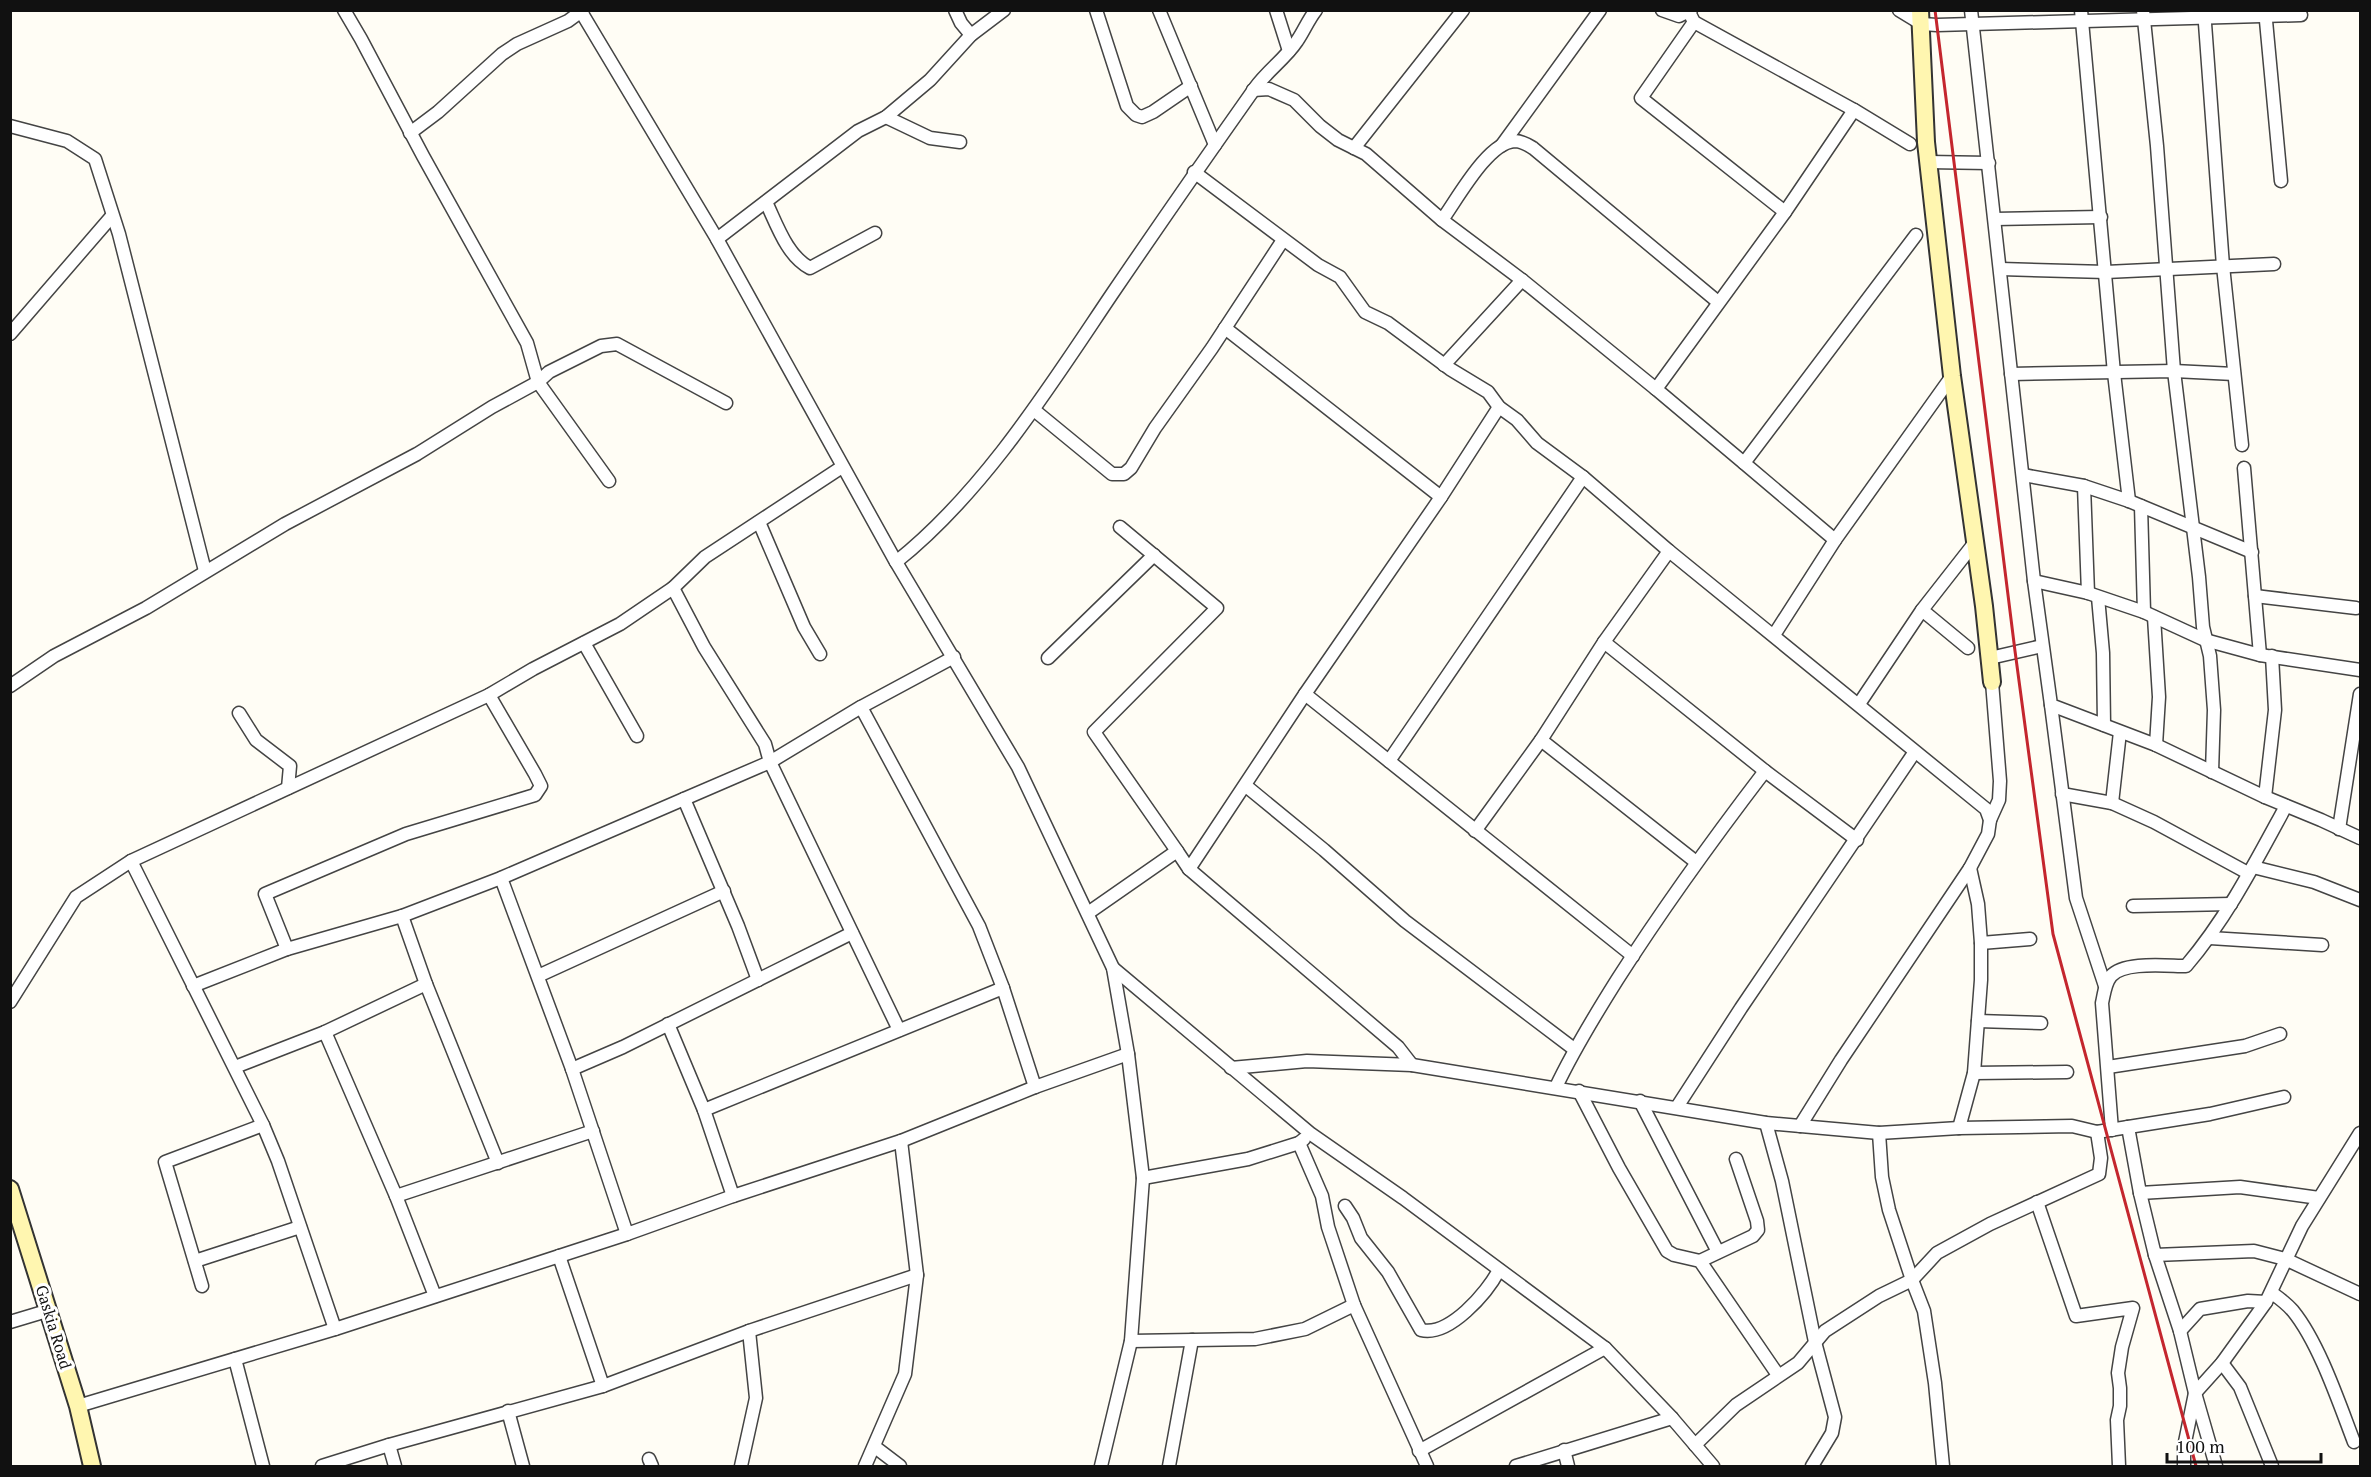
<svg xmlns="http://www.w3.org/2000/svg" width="2371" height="1477" font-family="'PT Serif',serif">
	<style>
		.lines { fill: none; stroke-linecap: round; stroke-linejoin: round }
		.street-casing { stroke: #444; stroke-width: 15 }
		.secondary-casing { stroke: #333; stroke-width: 20 }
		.street { stroke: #fff; stroke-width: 12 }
		.secondary { stroke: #fff6b0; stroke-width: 16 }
		.rail { stroke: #c4262e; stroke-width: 3 }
		.labels { text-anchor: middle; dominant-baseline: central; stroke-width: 6; stroke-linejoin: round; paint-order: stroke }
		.street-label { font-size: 16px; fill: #111; stroke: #fff }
	</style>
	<rect width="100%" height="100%" fill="#fffdf5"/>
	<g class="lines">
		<g class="street-casing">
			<g id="street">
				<path d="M344,10L361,39L423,156L527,343L538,382L609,481"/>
				<path d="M580,10L717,239L896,562L1018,767L1113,968L1128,1054L1143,1178L1131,1341L1101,1466"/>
				<path d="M955,10L961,23L971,35"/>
				<path d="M1096,10L1127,106L1136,115L1142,117L1153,112L1191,86"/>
				<path d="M1159,10L1215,145"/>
				<path d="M1276,10L1289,51"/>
				<path d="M1662,10L1679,16L1691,10"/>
				<path d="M1899,10L1922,24L1937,25L2301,15"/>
				<path d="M1971,10L2034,581L2051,705L2156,745L2265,797L2321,820L2360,838"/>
				<path d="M2081,10L2114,373L2129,501"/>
				<path d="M2143,10L2157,146L2174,371L2199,577L2203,627L2210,656L2214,710L2212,772"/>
				<path d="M2204,10L2223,266L2242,445"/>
				<path d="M2265,10L2281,181"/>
				<path d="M1689,12L1694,22L1854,110"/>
				<path d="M1694,22L1641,98L1785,212"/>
				<path d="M1253,90L1269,89L1294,100L1320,126L1338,140L1366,154L1442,220C1458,198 1488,142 1515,141C1522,141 1528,145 1533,148L1718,302"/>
				<path d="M886,117L930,138L960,142"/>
				<path d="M10,126L67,141L95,159L119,234L205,571"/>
				<path d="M410,133L438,112L502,54L517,44L568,21L583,10"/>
				<path d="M1502,145L1600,10"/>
				<path d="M1354,148L1463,10"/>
				<path d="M1928,162L1989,163"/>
				<path d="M1194,172L1318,265L1340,277L1365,312L1388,323L1450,369L1488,392L1499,407L1517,420L1537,443L1583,477L1669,551L1986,809L1990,820L1988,834L1970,868L1841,1060L1800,1126"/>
				<path d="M766,202C777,225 787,256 810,268L875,233"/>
				<path d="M1995,219L2101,217"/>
				<path d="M1442,220L1522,280L1656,389"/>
				<path d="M717,239L858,131L886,117L930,80L971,35L1004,10"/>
				<path d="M2001,269L2106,272L2274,264"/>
				<path d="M1225,328L1441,497"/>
				<path d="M10,334L112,216"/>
				<path d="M1444,365L1522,280"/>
				<path d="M2011,374L2174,371L2234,374"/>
				<path d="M1034,410L1112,474H1124L1131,468L1155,428L1212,348L1283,240"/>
				<path d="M1744,463L1656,389L1785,212L1854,110L1910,144"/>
				<path d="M2244,468L2260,655"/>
				<path d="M2023,475L2084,486L2129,501L2252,552"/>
				<path d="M2084,486L2088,593"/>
				<path d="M2141,506L2144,612"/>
				<path d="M759,522L804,627L820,654"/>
				<path d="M1120,527L1217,608L1094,732L1177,851"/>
				<path d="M1835,540L1744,463L1916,235"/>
				<path d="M896,562C984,492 1050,386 1112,294C1159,225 1207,156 1255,88C1267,71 1285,59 1297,41C1304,31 1308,20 1316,10"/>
				<path d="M2034,581L2088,593L2144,612L2205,640L2260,655L2360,670"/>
				<path d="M673,588L704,647L765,744L770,762L899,1030"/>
				<path d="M2255,596L2356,608"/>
				<path d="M2098,597L2103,653L2104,725"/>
				<path d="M2154,617L2159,697L2156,745"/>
				<path d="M1774,635L1835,540L1952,376"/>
				<path d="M1604,642L1765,771L1857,840"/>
				<path d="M584,643L637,736"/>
				<path d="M1968,648L1922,610L1976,541"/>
				<path d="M1048,658L1154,555"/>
				<path d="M1990,658L2042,646"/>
				<path d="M10,686L54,656L146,608L285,524L417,454L492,407L538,382L549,372L601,346L617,344L726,403"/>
				<path d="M1305,694L1633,956"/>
				<path d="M1859,704L1922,610"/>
				<path d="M2051,705L2076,898L2105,986"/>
				<path d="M861,707L979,926L1003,988L1035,1087"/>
				<path d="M239,713L256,740L290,766L288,788"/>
				<path d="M1541,740L1696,862"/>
				<path d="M1389,761L1583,477"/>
				<path d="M1246,786L1324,850L1405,921L1574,1049"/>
				<path d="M2062,794L2112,803L2154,822L2248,873"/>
				<path d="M2265,797L2275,710L2272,656"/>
				<path d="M684,799L738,926L758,980"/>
				<path d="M2112,803L2120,732"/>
				<path d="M1990,820L1999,800L2000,781L1992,682"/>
				<path d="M2339,829L2360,694"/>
				<path d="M1475,831L1541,740L1604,642L1669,551"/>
				<path d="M131,861L263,1125L278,1161L335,1329"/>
				<path d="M2253,867L2314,882L2360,900"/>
				<path d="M501,878L572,1069L627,1234"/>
				<path d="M2133,906L2231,904"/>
				<path d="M1088,913L1177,851L1189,869"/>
				<path d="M402,916L426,984L498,1163"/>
				<path d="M2210,938L2322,945"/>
				<path d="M1981,943L2030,939"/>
				<path d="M287,949L265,894L406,834L535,795L541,786L535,774L489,695"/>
				<path d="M1113,968L1311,1134L1403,1198L1605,1348L1672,1418L1713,1466"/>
				<path d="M538,976L724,891"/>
				<path d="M193,986L287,949L402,916L501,878L684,799L770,762L861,707L954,657"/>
				<path d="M10,1002L76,897L131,861L489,695L533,669L620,624L673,588L705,557L842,467"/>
				<path d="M1978,1021L2041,1023"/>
				<path d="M668,1024L704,1110L733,1196"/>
				<path d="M325,1032L396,1196L435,1296"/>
				<path d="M1412,1065L1398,1047L1189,869L1305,694L1441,497L1499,407"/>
				<path d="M235,1067L325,1032L426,984"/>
				<path d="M2108,1067L2245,1046L2280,1034"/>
				<path d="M1231,1068L1307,1061L1412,1065L1766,1123L1879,1133L1959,1128L2072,1126L2097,1132L2210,1114L2284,1097"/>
				<path d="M572,1069L623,1047L852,933"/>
				<path d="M1974,1073L2067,1072"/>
				<path d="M1556,1087C1574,1049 1595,1015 1617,980C1663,908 1713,839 1765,771"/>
				<path d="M1579,1091L1619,1168L1667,1251L1674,1255L1700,1261L1778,1375"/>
				<path d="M1640,1101L1718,1252"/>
				<path d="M1677,1107L1741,1008L1914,753"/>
				<path d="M704,1110L1003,988"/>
				<path d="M1766,1123L1782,1181L1815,1342L1835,1417L1832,1433L1812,1466"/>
				<path d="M2128,1127L2140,1193L2240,1187L2319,1198"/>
				<path d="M1959,1128L1974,1073L1981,980V943L1978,904L1970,868"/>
				<path d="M2112,1130L2102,1003C2104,994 2105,983 2111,976C2124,961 2167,966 2186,966C2227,918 2256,861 2286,806"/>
				<path d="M1879,1133L1882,1177L1889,1210L1912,1280L1924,1311L1935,1383L1943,1466"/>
				<path d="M1299,1143L1322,1196L1328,1227L1354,1305L1427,1466"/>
				<path d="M1143,1178L1248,1159L1299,1143L1304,1139"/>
				<path d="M2140,1193L2155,1255L2254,1251L2285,1259L2360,1294"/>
				<path d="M396,1196L593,1131"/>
				<path d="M2037,1202L2076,1316L2133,1308L2122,1347L2118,1373L2120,1388V1406L2117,1420L2119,1466"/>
				<path d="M1345,1206L1353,1218L1361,1238L1388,1272L1421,1330C1449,1337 1487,1293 1499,1270"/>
				<path d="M2155,1255L2180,1331L2195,1393L2216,1466"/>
				<path d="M559,1256L603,1386"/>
				<path d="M195,1261L300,1227"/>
				<path d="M1700,1261L1753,1236L1758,1230L1757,1221L1736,1159"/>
				<path d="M202,1286L165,1162L263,1125"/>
				<path d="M2272,1293C2279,1298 2287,1304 2293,1311C2319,1343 2339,1403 2354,1442"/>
				<path d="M10,1322L50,1310"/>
				<path d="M2180,1331L2200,1309L2248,1301L2266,1302"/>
				<path d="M1131,1341L1255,1339L1305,1329L1354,1305"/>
				<path d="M235,1359L263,1466"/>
				<path d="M2222,1363L2240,1387L2272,1466"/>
				<path d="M78,1406L335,1329L627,1234L733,1196L901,1141L1035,1087L1128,1054"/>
				<path d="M508,1411L523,1466"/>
				<path d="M389,1445L395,1466"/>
				<path d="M1695,1445L1736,1405L1798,1363L1825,1331L1879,1296L1912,1280L1937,1253L1990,1224L2099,1174L2101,1158L2097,1132"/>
				<path d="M875,1447L900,1466"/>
				<path d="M1564,1450L1568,1466"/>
				<path d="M1419,1451L1605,1348"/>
				<path d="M649,1459L652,1466"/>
				<path d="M322,1466L389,1445L603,1386L749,1331L917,1275"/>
				<path d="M741,1466L756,1398L749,1331"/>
				<path d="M865,1466L905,1374L917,1275L901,1141"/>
				<path d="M1169,1466L1192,1340"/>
				<path d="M1516,1466L1672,1418"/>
				<path d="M2184,1466V1447L2195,1393L2222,1363L2266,1302L2302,1226L2360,1133"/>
			</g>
		</g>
		<g class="secondary-casing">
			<g id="secondary">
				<path d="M1920,10L1926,142L1952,376L1984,606L1992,682"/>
				<path d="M10,1189L78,1406L92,1466"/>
			</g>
		</g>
		<use href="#street" class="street"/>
		<use href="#secondary" class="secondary"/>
		<path class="rail" d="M1935,10L2015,651L2053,934L2196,1466"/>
	</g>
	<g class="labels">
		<g class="street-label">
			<text transform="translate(54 1327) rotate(73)">Gaskia Road</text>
		</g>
	</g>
	<rect width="2371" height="1477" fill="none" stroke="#111111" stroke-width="24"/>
	<path d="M2167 1453v9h154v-9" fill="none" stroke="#111111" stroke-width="3"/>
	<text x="2176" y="1453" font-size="18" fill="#111111" stroke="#ffffff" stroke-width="4.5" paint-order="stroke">100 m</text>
</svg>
